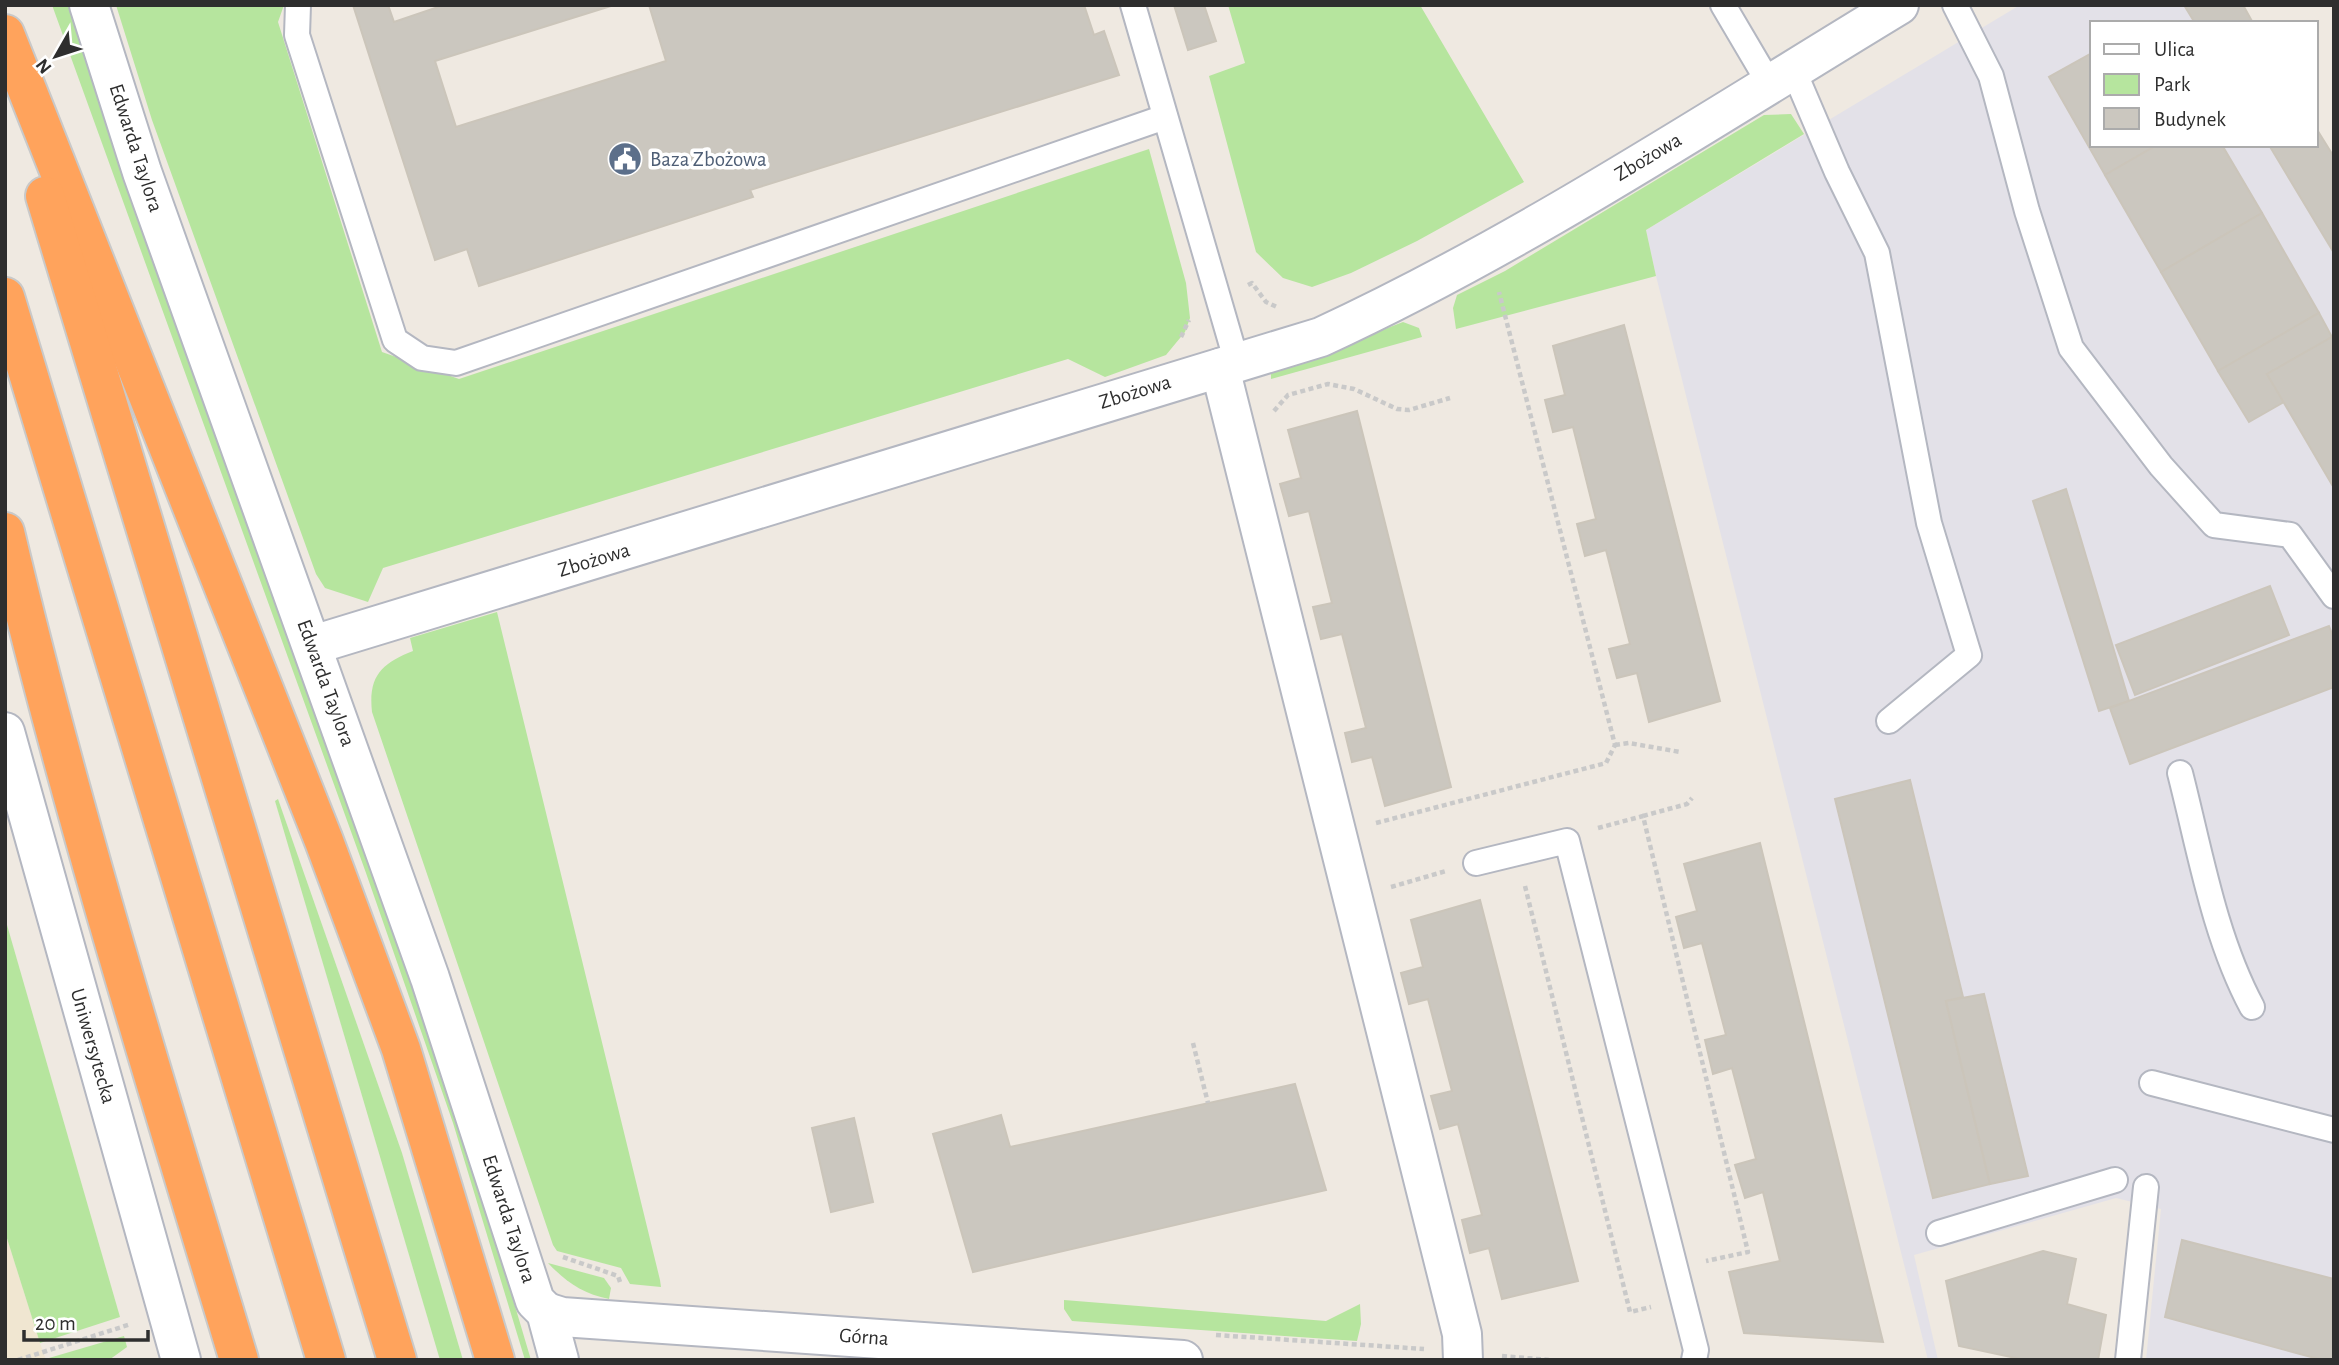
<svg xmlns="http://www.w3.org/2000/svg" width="2339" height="1365" font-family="'Alegreya Sans',sans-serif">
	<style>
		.industrial { fill: #e3e1e8 }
		.education { fill: #f0e6d1 }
		.green { fill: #b6e59e }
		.building { fill: #cbc7bf; stroke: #cbc5ba; stroke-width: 2 }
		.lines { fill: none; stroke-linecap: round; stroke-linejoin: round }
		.service-casing { stroke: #b4b7c1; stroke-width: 28 }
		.minor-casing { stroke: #b4b7c1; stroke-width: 42 }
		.motorway-casing { stroke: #c9c9c9; stroke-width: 42 }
		.path { stroke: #c9c9c9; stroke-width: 4.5; stroke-dasharray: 5 3.5; stroke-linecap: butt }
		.service { stroke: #fff; stroke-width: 24 }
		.minor { stroke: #fff; stroke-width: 38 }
		.motorway { stroke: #ffa35c; stroke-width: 38 }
		.labels { text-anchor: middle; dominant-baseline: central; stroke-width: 7; stroke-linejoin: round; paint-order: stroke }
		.street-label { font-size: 21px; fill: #2e2e2e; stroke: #fff }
		.service-label { font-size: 21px; fill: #4e5e75; stroke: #fff; text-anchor: start }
	</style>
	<rect width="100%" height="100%" fill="#efe9e1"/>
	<path class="industrial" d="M2020,5H2184L2195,23H2092V145H2269L2334,253V1360H2146L2161,1209L2116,1198L1914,1255L1938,1360H1928L1656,276L1646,230Z"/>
	<path class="education" d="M5,1232L40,1343L46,1360H5Z"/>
	<g class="green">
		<path d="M52,5H69L118,157L460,1121L531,1360H525L453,1123L366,873Z"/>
		<path d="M116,5H284L278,22L382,352L459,379L1149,149L1186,283L1190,318L1185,332L1166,355L1105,377L1068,359L383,568L368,602L325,588L316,574L152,120Z"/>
		<path d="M1228,5H1420L1524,182L1417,241L1351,273L1312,287L1283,278L1256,252L1209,76L1245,63Z"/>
		<path d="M1791,114L1804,134L1646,230L1656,276L1456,329L1453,308L1457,295L1505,271L1764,115Z"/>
		<path d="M1403,322L1419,328L1422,337L1271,379V373Z"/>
		<path d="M497,612L660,1280L661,1287L630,1284L621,1268L557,1251L553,1245L372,712C368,676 382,663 413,651L410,638Z"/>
		<path d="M278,799L402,1153L463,1360H440L275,801Z"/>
		<path d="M5,918L120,1317L40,1343L5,1232Z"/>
		<path d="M548,1263L604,1278L611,1288L609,1299C583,1294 566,1282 548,1263Z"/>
		<path d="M1064,1300L1326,1321L1360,1304L1361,1324L1357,1341L1072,1321L1064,1309Z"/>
		<path d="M124,1336L127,1347L109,1360L49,1358Z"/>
	</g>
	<g class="building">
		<path d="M353,5H388L394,22L444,5H614L435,61L456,127L666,61L649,5H1084L1094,35L1104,31L1119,75L750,190L753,197L479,286L467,249L435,260Z"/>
		<path d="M1174,5H1204L1216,41L1188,50Z"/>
		<path d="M2184,5H2243L2253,23H2195Z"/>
		<path d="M2092,53V145H2157L2105,175L2049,77Z"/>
		<path d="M2316,128L2334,157V253L2269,145H2316Z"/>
		<path d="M2157,145H2222L2262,213L2161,272L2105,175Z"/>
		<path d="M2262,213L2319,313L2218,371L2161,272Z"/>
		<path d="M2319,313L2332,337L2267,374L2284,402L2249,422L2218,371Z"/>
		<path d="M1624,325L1720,701L1649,722L1637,673L1617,678L1609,649L1630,644L1606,550L1585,556L1577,524L1596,519L1573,427L1553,432L1545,400L1565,395L1553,346Z"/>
		<path d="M2332,337L2334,339V488L2267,374Z"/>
		<path d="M1357,411L1451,787L1385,806L1372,757L1352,762L1345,733L1366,728L1342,634L1321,639L1313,607L1332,603L1309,511L1289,516L1280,484L1301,478L1288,430Z"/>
		<path d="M2066,489L2129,701L2099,711L2033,501Z"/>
		<path d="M2270,586L2289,635L2135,695L2116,645Z"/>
		<path d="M2329,626L2334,639V687L2130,764L2110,708Z"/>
		<path d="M1910,780L1963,997L1946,1001L1990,1184L1933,1198L1835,799Z"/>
		<path d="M1760,843L1883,1342L1744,1333L1729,1272L1780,1261L1763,1192L1745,1198L1735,1165L1756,1159L1732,1068L1713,1074L1705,1040L1726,1035L1702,943L1684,948L1676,917L1697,911L1684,864Z"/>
		<path d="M1480,900L1578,1281L1502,1299L1489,1248L1470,1253L1462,1220L1482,1215L1458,1124L1440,1129L1431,1096L1452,1091L1428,999L1409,1004L1401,973L1423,967L1411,920Z"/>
		<path d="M1984,994L2028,1176L1990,1184L1946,1001Z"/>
		<path d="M1295,1084L1326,1190L973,1272L933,1134L1001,1115L1010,1147Z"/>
		<path d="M854,1118L873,1202L831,1212L812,1128Z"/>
		<path d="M2182,1240L2334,1279V1360H2322L2165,1317Z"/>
		<path d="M2043,1251L2076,1259L2067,1304L2106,1315L2098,1360H2025L1959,1346L1946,1281Z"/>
	</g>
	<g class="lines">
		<g class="service-casing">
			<g id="service">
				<path d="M298,5L297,35L395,340L422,358L456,363L1165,117"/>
				<path d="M1133,5L1237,363"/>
				<path d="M1723,5L1769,83"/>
				<path d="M1955,5L1991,76L2027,211L2071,348L2161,466L2214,525L2290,535L2334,596"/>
				<path d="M1793,69L1837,172L1877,253L1929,523L1969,655L1889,721"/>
				<path d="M2180,773C2200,851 2214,936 2252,1007"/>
				<path d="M1476,863L1567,841L1696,1350L1694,1360"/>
				<path d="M2152,1083L2334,1130"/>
				<path d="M1939,1233L2115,1180"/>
				<path d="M2128,1360L2146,1187"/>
			</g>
		</g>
		<g class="minor-casing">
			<g id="minor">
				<path d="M89,5L142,172L430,978L535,1301L546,1312L559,1360"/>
				<path d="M1220,368L1462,1334L1463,1360"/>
				<path d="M313,645L1321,337C1522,244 1709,120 1899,5"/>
				<path d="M5,732L181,1360"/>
				<path d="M546,1312L562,1317L1183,1360"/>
			</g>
		</g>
		<g class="motorway-casing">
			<g id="motorway">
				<path d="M5,34L324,841L401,1049L495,1360"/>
				<path d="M45,196L397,1360"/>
				<path d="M5,297L326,1360"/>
				<path d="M5,532C71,812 156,1085 239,1360"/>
			</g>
		</g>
		<g class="path">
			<path d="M1248,285L1252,283L1266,302L1277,307"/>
			<path d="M1181,337L1189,320"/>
			<path d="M1274,411L1288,395L1328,384L1354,389L1397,409L1409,410L1450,398"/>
			<path d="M1615,745L1629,743L1680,752"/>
			<path d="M1643,816L1687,804L1692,798"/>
			<path d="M1376,823L1606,763L1615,745L1499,292"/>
			<path d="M1598,828L1643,816L1748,1252L1706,1261"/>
			<path d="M1525,886L1630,1312L1651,1307"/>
			<path d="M1391,887L1446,871"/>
			<path d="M1193,1043L1208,1103"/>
			<path d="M563,1257L618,1276L620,1282"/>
			<path d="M1216,1335L1424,1349"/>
			<path d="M1502,1356L1549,1360"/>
			<path d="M18,1360L131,1324"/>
		</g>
		<use href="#service" class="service"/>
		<use href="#minor" class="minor"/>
		<use href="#motorway" class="motorway"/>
	</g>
	<defs>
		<g id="civic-disc" transform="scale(1.75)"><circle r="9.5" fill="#5c6f8a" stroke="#fff"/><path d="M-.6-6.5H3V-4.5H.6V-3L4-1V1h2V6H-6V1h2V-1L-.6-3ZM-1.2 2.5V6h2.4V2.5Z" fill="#fff"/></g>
	</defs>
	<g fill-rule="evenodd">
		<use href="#civic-disc" x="625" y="159"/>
	</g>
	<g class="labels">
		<g class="street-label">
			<text transform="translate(136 148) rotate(72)">Edwarda Taylora</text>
			<text transform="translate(1648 157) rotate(-31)">Zbożowa</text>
			<text transform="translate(1135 392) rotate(-17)">Zbożowa</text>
			<text transform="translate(594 560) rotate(-17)">Zbożowa</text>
			<text transform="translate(326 683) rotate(70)">Edwarda Taylora</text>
			<text transform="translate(93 1046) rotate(74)">Uniwersytecka</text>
			<text transform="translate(509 1219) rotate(72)">Edwarda Taylora</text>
			<text transform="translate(864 1337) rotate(4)">Górna</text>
		</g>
		<g class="service-label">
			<text x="650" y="159">Baza Zbożowa</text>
		</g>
	</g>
	<rect width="2339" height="1365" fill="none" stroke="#2e2e2e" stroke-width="14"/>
	<rect x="2090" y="21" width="228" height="126" fill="#ffffff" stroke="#ababab" stroke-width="2"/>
	<rect x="2104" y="44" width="35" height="10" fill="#ffffff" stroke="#ababab" stroke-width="2"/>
	<text x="2154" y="56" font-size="21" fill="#2e2e2e">Ulica</text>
	<rect x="2104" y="74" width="35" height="21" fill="#b6e59e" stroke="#ababab" stroke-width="2"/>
	<text x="2154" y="91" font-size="21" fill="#2e2e2e">Park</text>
	<rect x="2104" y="108" width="35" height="21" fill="#cbc7bf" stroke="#ababab" stroke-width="2"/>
	<text x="2154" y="126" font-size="21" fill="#2e2e2e">Budynek</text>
	<g transform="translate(56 56) rotate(231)" stroke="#ffffff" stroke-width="5" paint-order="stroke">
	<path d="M0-5L12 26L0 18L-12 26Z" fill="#2e2e2e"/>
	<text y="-10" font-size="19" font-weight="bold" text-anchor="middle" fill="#2e2e2e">N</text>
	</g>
	<path d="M24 1330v10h124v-10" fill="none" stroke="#2e2e2e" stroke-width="3.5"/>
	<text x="35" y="1330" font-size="21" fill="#2e2e2e" stroke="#ffffff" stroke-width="5" paint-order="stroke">20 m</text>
</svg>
